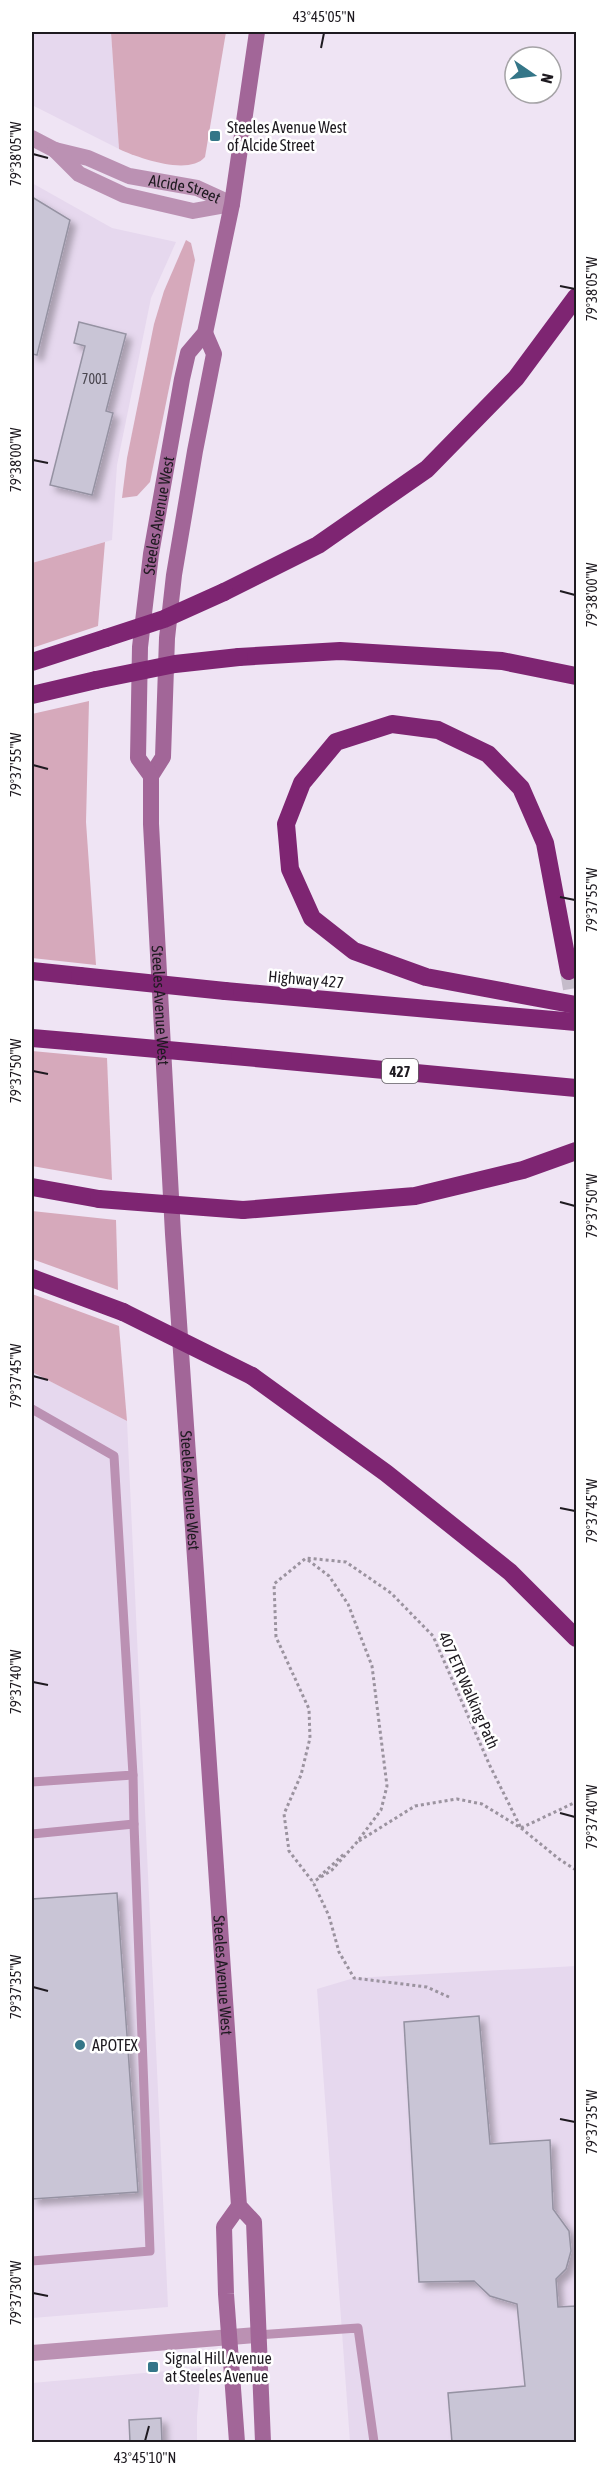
<svg xmlns="http://www.w3.org/2000/svg" width="608" height="2474" font-family="'Asap Condensed',sans-serif">
	<style>
		.built { fill: #e6d8ee }
		.green { fill: #d6a9bb }
		.building { fill: #c9c5d6; stroke: #9592a2; stroke-width: 1.5; filter: url(#shadow) }
		.lines { fill: none; stroke-linecap: round; stroke-linejoin: round }
		.motorway-tunnel { stroke: #c5bcca; stroke-width: 18; stroke-dasharray: 18 9; stroke-linecap: butt }
		.path { stroke: #9b939f; stroke-width: 3; stroke-dasharray: 3 3; stroke-linecap: butt }
		.service { stroke: #bb91b3; stroke-width: 9 }
		.minor { stroke: #bb91b3; stroke-width: 16 }
		.secondary { stroke: #a26698; stroke-width: 16 }
		.motorway { stroke: #7e2572; stroke-width: 18 }
		.motorway-bridge { stroke: #7e2572; stroke-width: 18 }
		.ticks { fill: none; stroke: #1e1a20; stroke-width: 2 }
		.poi-dot { fill: #347688; stroke: #fff; stroke-width: 2 }
		.labels { text-anchor: middle; dominant-baseline: central; stroke-width: 5; stroke-linejoin: round; paint-order: stroke }
		.number-label { font-size: 14px; fill: #49454e }
		.shield { fill: #fff; stroke: #625f63; stroke-width: 1.5 }
		.shield-label { font-size: 15px; font-weight: bold; fill: #1e1a20 }
		.poi-label { font-size: 16px; fill: #1e1a20; stroke: #fff; text-anchor: start }
		.street-label { font-size: 16px; fill: #1e1a20; stroke: #fff }
		.neatline { fill: none; stroke: #1e1a20; stroke-width: 2 }
		.ticks-label { font-size: 15px; text-anchor: middle; fill: #1e1a20 }
	</style>
	<defs>
		<filter id="shadow"><feDropShadow dx="5.5" dy="5.5" stdDeviation="3" flood-color="#0004"/></filter>
	</defs>
	<rect width="100%" height="100%" fill="#efe4f4"/>
	<g class="built">
		<path d="M32,32H111L119,149L32,105Z"/>
		<path d="M32,183L112,228L176,242L151,298L117,465L112,540L32,563Z"/>
		<path d="M32,1372L127,1421L168,2307L32,2318Z"/>
		<path d="M576,1966V2442H350L317,1989L354,1978Z"/>
		<path d="M201,2368L197,2417V2442H32V2383Z"/>
	</g>
	<g class="green">
		<path d="M111,32H226L205,157C189,176 138,158 119,149Z"/>
		<path d="M186,240L191,243L195,260L150,482L137,496L122,498L127,458L154,324L164,291Z"/>
		<path d="M105,542L98,626L32,648V563Z"/>
		<path d="M89,701L86,822L96,965L32,958V714Z"/>
		<path d="M32,1051L107,1058L112,1180L32,1166Z"/>
		<path d="M32,1211L116,1220L118,1290L32,1259Z"/>
		<path d="M32,1294L119,1326L127,1421L32,1372Z"/>
	</g>
	<g class="building">
		<path d="M32,197L70,220L37,355L32,354Z"/>
		<path d="M79,322L126,334L106,411L113,413L92,495L50,485L85,346L74,343Z"/>
		<path d="M117,1893L138,2192L32,2199V1899Z"/>
		<path d="M479,2016L490,2144L550,2140L553,2209L569,2231L571,2251L566,2269L556,2279L558,2307L576,2306V2442H452L448,2393L525,2386L517,2304L490,2296L474,2281L419,2282L404,2022Z"/>
		<path d="M161,2418L162,2442H130L129,2420Z"/>
	</g>
	<g class="lines">
		<path class="motorway-tunnel" d="M569,971L576,1013"/>
		<g class="path">
			<path d="M308,1560L329,1576L348,1604L372,1666L387,1786L381,1810L357,1842L332,1870L313,1882"/>
			<path d="M521,1828L576,1802"/>
			<path d="M359,1841L415,1806L457,1799L482,1804L521,1828L559,1859L576,1870"/>
			<path d="M319,1877L345,1853"/>
			<path d="M449,1997L427,1987L354,1978L339,1952L329,1916L313,1882L289,1851L284,1814L301,1775L310,1738L309,1709L276,1637L274,1584L306,1558L346,1562L391,1593L433,1636L490,1766L521,1828"/>
		</g>
		<g class="service">
			<path d="M32,1409L114,1456L133,1775L32,1782"/>
			<path d="M133,1775L134,1824"/>
			<path d="M32,1834L134,1824L150,2251L32,2261"/>
			<path d="M257,2335L358,2328L374,2442"/>
		</g>
		<g class="minor">
			<path id="s1" d="M32,138L55,150L88,158L129,176L197,188L232,204"/>
			<path d="M55,150L79,174L124,195L193,211L232,204"/>
			<path d="M32,2353L257,2335"/>
		</g>
		<g class="secondary">
			<path id="s2" d="M205,333L214,354L195,451L174,575L167,638L163,757L151,776V824L173,1234L239,2206L254,2222L263,2442"/>
			<path id="s3" d="M151,776L138,758L140,647L151,554L182,379L188,353L205,333L232,204L257,32"/>
			<path d="M237,2442L226,2294L224,2227L239,2206"/>
		</g>
		<g class="motorway">
			<path d="M224,592L318,545L427,469L516,378L576,297"/>
			<path d="M239,657L340,651L502,661L576,676"/>
			<path d="M32,662L106,638"/>
			<path d="M32,695L96,680"/>
			<path d="M32,971L80,976"/>
			<path d="M569,971L545,843L521,788L488,754L438,730L392,724L336,742L302,783L286,824L290,869L312,918L354,951L426,977L576,1005"/>
			<path d="M225,991L576,1022"/>
			<path d="M32,1038L79,1042"/>
			<path d="M223,1055L576,1088"/>
			<path d="M32,1187L99,1199"/>
			<path d="M243,1210L415,1196L523,1170L576,1151"/>
			<path d="M32,1278L123,1312"/>
			<path d="M252,1376L386,1473L510,1572L576,1638"/>
		</g>
		<g class="motorway-bridge">
			<path d="M106,638L164,619L224,592"/>
			<path d="M96,680L175,664L239,657"/>
			<path d="M80,976L225,991"/>
			<path d="M79,1042L223,1055"/>
			<path d="M99,1199L243,1210"/>
			<path d="M123,1312L252,1376"/>
		</g>
	</g>
	<path class="ticks" d="M321,48L324,33M33,154L48,158M560,286L575,289M33,460L48,463M560,591L575,595M33,765L48,769M560,897L575,900M33,1071L48,1074M560,1202L575,1206M33,1376L48,1380M560,1508L575,1511M33,1682L48,1685M560,1813L575,1817M33,1987L48,1991M560,2119L575,2122M33,2293L48,2296M145,2441L149,2426"/>
	<g class="poi-dot">
		<rect x="209" y="130" width="12" height="12" rx="3"/>
		<circle cx="80" cy="2045" r="6"/>
		<rect x="147" y="2361" width="12" height="12" rx="3"/>
	</g>
	<g class="labels">
		<g class="number-label">
			<text x="95" y="379">7001</text>
		</g>
		<rect class="shield" x="382" y="1059" width="36" height="24" rx="4.5"/>
		<g class="shield-label">
			<text x="400" y="1071">427</text>
		</g>
		<g class="poi-label">
			<text x="227" y="127">Steeles Avenue West<tspan x="227" dy="18">of Alcide Street</tspan></text>
			<text x="92" y="2045">APOTEX</text>
			<text x="165" y="2358">Signal Hill Avenue<tspan x="165" dy="18">at Steeles Avenue</tspan></text>
		</g>
		<g class="street-label">
			<text stroke="none"><textPath href="#s1" startOffset="162">Alcide Street</textPath></text>
			<text stroke="none"><textPath href="#s3" startOffset="266">Steeles Avenue West</textPath></text>
			<text transform="translate(306 979) rotate(5)">Highway 427</text>
			<text stroke="none"><textPath href="#s2" startOffset="682">Steeles Avenue West</textPath></text>
			<text stroke="none"><textPath href="#s2" startOffset="1168">Steeles Avenue West</textPath></text>
			<text transform="translate(469 1690) rotate(66)">407 ETR Walking Path</text>
			<text stroke="none"><textPath href="#s2" startOffset="1654">Steeles Avenue West</textPath></text>
		</g>
	</g>
	<rect width="608" height="2474" fill="none" stroke="#ffffff" stroke-width="66"/>
	<g transform="translate(533 75) rotate(104)"><circle r="28" fill="#ffffff" stroke="#a5a3a6" stroke-width="1.5"/>
	<path d="M0-4.5L10 22L0 15L-10 22Z" fill="#347688"/>
	<text y="-9" font-size="16" font-weight="bold" text-anchor="middle" fill="#1e1a20">N</text>
	</g>
	<rect x="33" y="33" width="542" height="2408" class="neatline"/>
	<g class="ticks-label">
		<text x="324" y="22">43°45'05"N</text>
		<text transform="translate(16 154) rotate(-90)" y="5">79°38'05"W</text>
		<text transform="translate(592 289) rotate(-90)" y="5">79°38'05"W</text>
		<text transform="translate(16 460) rotate(-90)" y="5">79°38'00"W</text>
		<text transform="translate(592 595) rotate(-90)" y="5">79°38'00"W</text>
		<text transform="translate(16 765) rotate(-90)" y="5">79°37'55"W</text>
		<text transform="translate(592 900) rotate(-90)" y="5">79°37'55"W</text>
		<text transform="translate(16 1071) rotate(-90)" y="5">79°37'50"W</text>
		<text transform="translate(592 1206) rotate(-90)" y="5">79°37'50"W</text>
		<text transform="translate(16 1376) rotate(-90)" y="5">79°37'45"W</text>
		<text transform="translate(592 1511) rotate(-90)" y="5">79°37'45"W</text>
		<text transform="translate(16 1682) rotate(-90)" y="5">79°37'40"W</text>
		<text transform="translate(592 1817) rotate(-90)" y="5">79°37'40"W</text>
		<text transform="translate(16 1987) rotate(-90)" y="5">79°37'35"W</text>
		<text transform="translate(592 2122) rotate(-90)" y="5">79°37'35"W</text>
		<text transform="translate(16 2293) rotate(-90)" y="5">79°37'30"W</text>
		<text x="145" y="2463">43°45'10"N</text>
	</g>
</svg>
